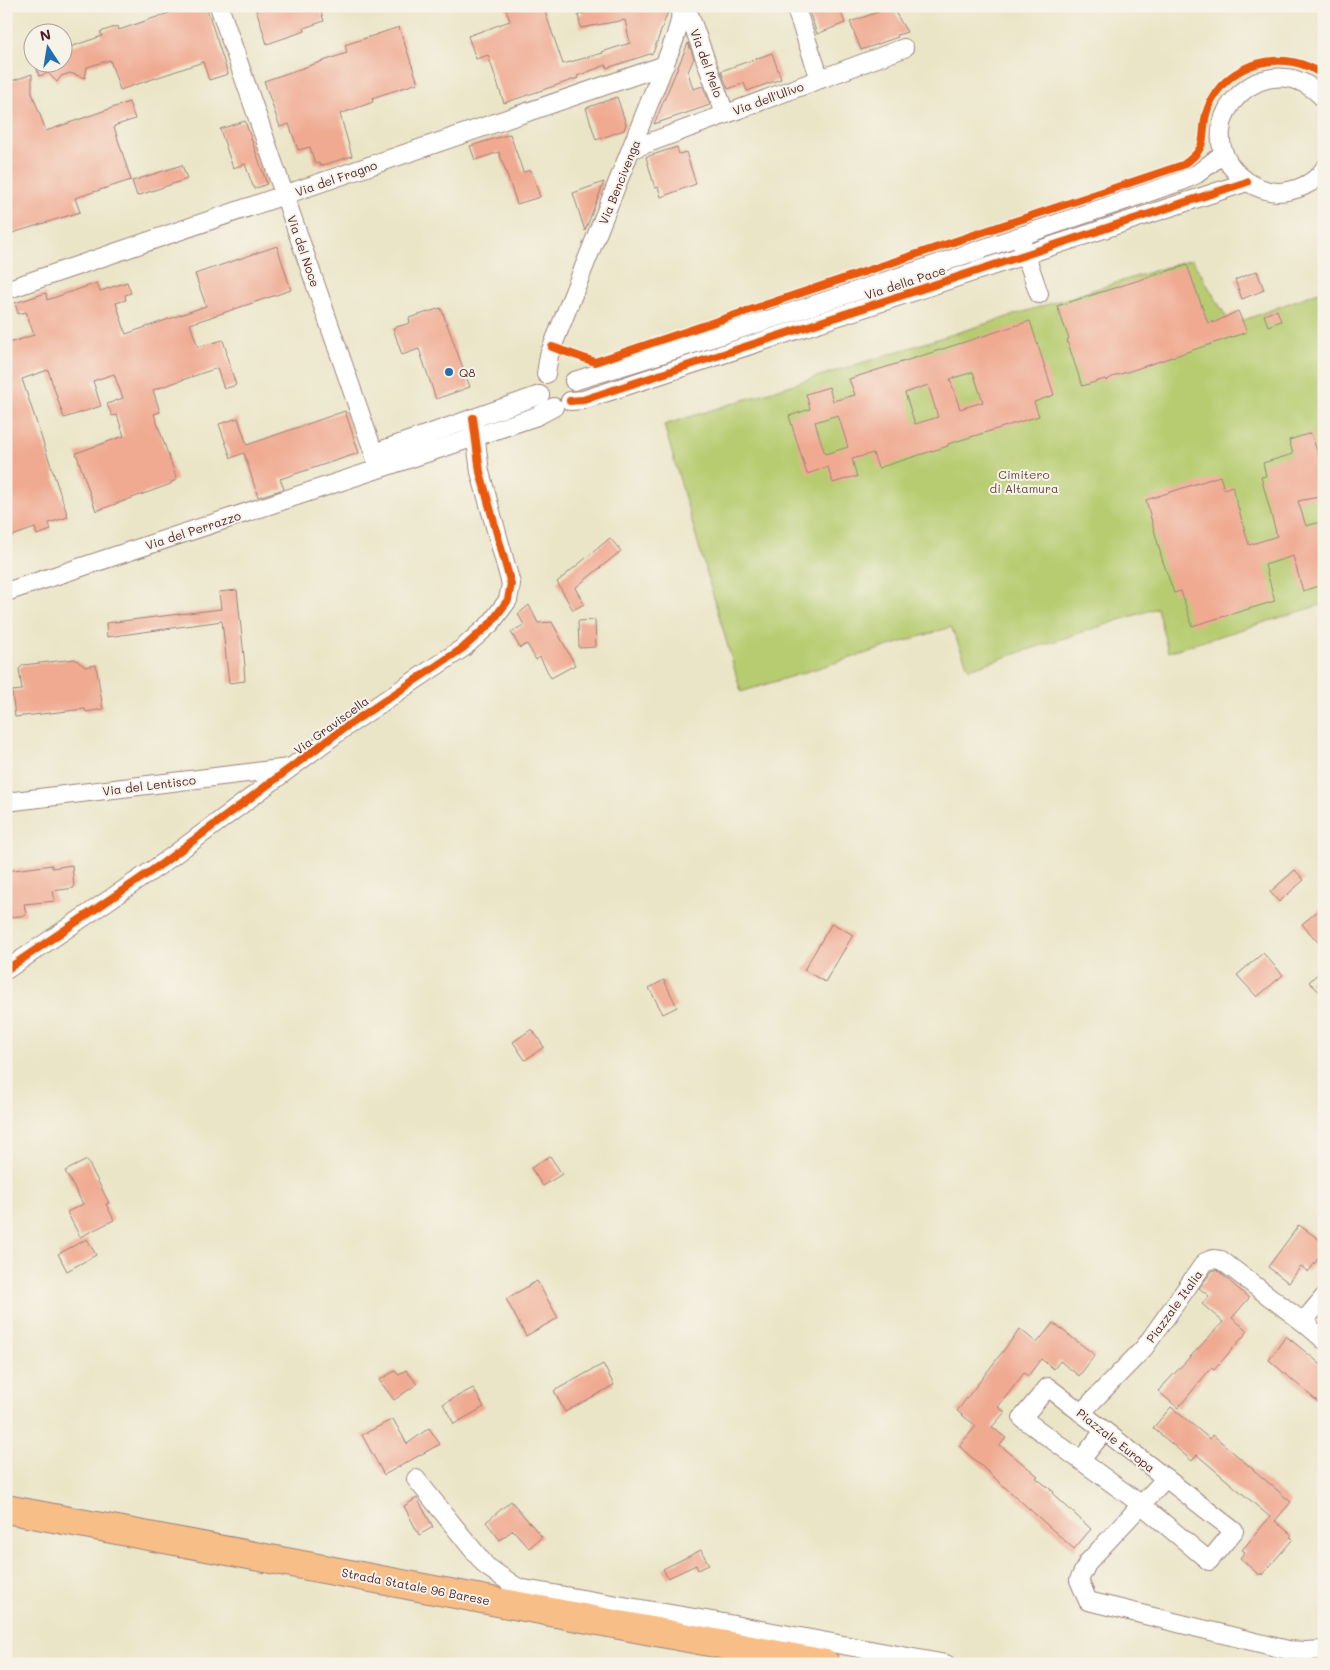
<svg xmlns="http://www.w3.org/2000/svg" width="1330" height="1670" font-family="Mali,sans-serif">
	<style>
		.green { fill: #b7cc71; stroke: #80764e }
		.building { fill: #f0aa92; fill-rule: evenodd }
		.lines { fill: none; stroke-linecap: round; stroke-linejoin: round }
		.minor-casing { stroke: #9a827a; stroke-width: 20 }
		.primary-casing { stroke: #9a827a; stroke-width: 30 }
		.minor { stroke: #fff; stroke-width: 18 }
		.primary { stroke: #f7be88; stroke-width: 28 }
		.cycleway-casing { stroke: #f7f3e8; stroke-width: 11 }
		.cycleway { stroke: #e8590c; stroke-width: 8 }
		.poi-dot { fill: #1f6fb2; stroke: #f7f3e8; stroke-width: 2 }
		.labels { text-anchor: middle; dominant-baseline: central; stroke-width: 4; stroke-linejoin: round; paint-order: stroke }
		.street-label { font-size: 12px; fill: #4a1f2b; stroke: #f7f3e8 }
		.poi-label { font-size: 12px; fill: #4a1f2b; stroke: #f7f3e8; text-anchor: start }
		.park-label { font-size: 12px; fill: #654a3c; stroke: #f7f3e8 }
	</style>
	<rect width="100%" height="100%" fill="#f7f3e8"/>
	<filter id="ink" filterUnits="userSpaceOnUse"><feTurbulence type="fractalNoise" baseFrequency=".02" numOctaves="2"/><feDisplacementMap in="SourceGraphic" scale="10" xChannelSelector="R" yChannelSelector="G"/><feConvolveMatrix kernelMatrix="1 2 1 2 8 2 1 2 1" color-interpolation-filters="sRGB"/></filter>
	<filter id="wash" filterUnits="userSpaceOnUse"><feTurbulence type="fractalNoise" baseFrequency=".0096" numOctaves="4" result="noise"/><feDisplacementMap in="SourceGraphic" scale="20" xChannelSelector="R" yChannelSelector="G"/><feGaussianBlur stdDeviation="1.12" result="paint"/><feColorMatrix in="noise" values="0 0 0 0 0 0 0 0 0 0 0 0 0 0 0 0 0 1.4 0 .05"/><feComposite in="paint" operator="in"/></filter>
	<g filter="url(#wash)">
		<rect width="100%" height="100%" fill="#ebe5c8"/>
		<path class="green" d="M1192,259L1231,325L1324,290V604L1168,652L1157,608L969,669L951,627L741,692L664,425Z"/>
		<g id="blocks">
			<g class="building">
				<path d="M189,6H206L228,74L209,80L203,62L120,90L110,60L87,67L85,78L70,73L61,76L57,82L48,73L39,76L35,62H62V36L70,47L102,36L100,32L118,26L119,30Z"/>
				<path d="M255,6H319L324,21L304,28L305,31L267,44Z"/>
				<path d="M505,6H543L563,64L603,53L602,52L630,43L625,20L581,28L578,15L583,14L581,6H670L653,53L607,68L606,65L577,76L578,78L504,103L488,55L476,59L468,36L510,21Z"/>
				<path d="M807,6H839L845,23L817,34Z"/>
				<path d="M892,7L907,32L897,35L898,37L861,50L850,22Z"/>
				<path d="M399,27L418,83L372,98L373,102L340,114L352,156L320,166L319,163L315,164L310,147L298,150L289,124L280,127L264,81L347,53L345,45Z"/>
				<path d="M688,43L694,58L688,72L693,89L703,86L710,105L654,124Z"/>
				<path d="M772,53L781,79L747,91L744,83L728,89L721,71Z"/>
				<path d="M32,74V93L46,131L129,102L135,119L114,126V127L131,180L75,198L80,212L6,235V83Z"/>
				<path d="M617,97L626,124L624,130L596,140L586,108Z"/>
				<path d="M245,121L267,184L254,189L245,164L233,168L220,129Z"/>
				<path d="M510,134L523,172L531,170L540,197L517,204L499,152L475,160L470,146Z"/>
				<path d="M677,147L679,154L686,152L696,184L661,197L658,187L655,188L646,157Z"/>
				<path d="M182,165L187,179L137,196L132,181Z"/>
				<path d="M604,182L585,231L573,193Z"/>
				<path d="M277,246L291,290L190,324L198,347L223,340L227,353L226,354L236,385L224,389L217,368L153,390L160,412L154,414L177,480L171,482V484L96,511L76,453L124,436L117,415L112,416L107,404L123,398L114,374L93,381L101,406L64,418L48,370L22,379L68,517L49,523L51,530L37,535L35,528L6,538V344L34,335L26,312L18,314L15,303L46,293L47,300L97,283L100,291L127,282L131,293L125,295L126,300L116,303L126,334L206,306L195,274Z"/>
				<path d="M1187,265L1208,323L1212,321L1213,323L1238,311L1247,332L1112,377L1106,381L1105,379L1082,386L1067,340L1069,339L1057,306Z"/>
				<path d="M1257,271L1264,290L1242,299L1235,280Z"/>
				<path d="M441,308L470,387L436,399L419,349L402,355L393,328L410,323L409,318Z"/>
				<path d="M1277,310L1281,321L1268,326L1264,315Z"/>
				<path d="M1030,321L1054,395L1034,402L1039,416L948,444V446L878,468L873,453L852,459L857,477H852L833,483L828,467L807,474L789,416L810,409L806,394L829,387L833,401L855,395L849,379ZM973,372L983,402L960,409L950,379ZM928,385L938,417L915,424L905,393ZM838,415L848,447L825,454L815,422Z"/>
				<path d="M345,411L359,453L280,479L284,489L258,497L244,453L231,458L219,424L238,418L247,445Z"/>
				<path d="M1311,433L1324,472V496L1298,501L1306,526L1324,521V584L1303,591L1293,556L1265,565L1275,601L1192,626L1181,591L1174,593L1162,559L1146,500L1220,476L1224,489L1232,486L1249,545L1277,536L1261,477L1266,476L1263,463L1293,454L1289,440Z"/>
				<path d="M610,538L621,551L575,588L584,604L573,610L557,582Z"/>
				<path d="M237,590L245,666L244,667L245,681L229,683L222,621L107,637L106,623L221,609L219,592Z"/>
				<path d="M529,605L538,623L552,622L575,665L551,678L540,657L536,660L527,644L520,648L511,632L524,625L518,614Z"/>
				<path d="M595,620L596,647L579,648L578,621Z"/>
				<path d="M75,659L85,667L96,665L103,709L86,712L85,709L15,717L12,691L22,690L19,669L23,665Z"/>
				<path d="M52,865V868L72,865L74,888L53,891L55,901L24,904L26,915L6,918V871Z"/>
				<path d="M1295,870L1304,880L1279,902L1270,892Z"/>
				<path d="M1324,906V949L1302,924Z"/>
				<path d="M832,923L853,935L825,982L804,970Z"/>
				<path d="M1263,953L1283,975L1257,997L1237,975Z"/>
				<path d="M1324,968V996L1309,982Z"/>
				<path d="M664,980L677,1007L663,1014L649,988Z"/>
				<path d="M532,1029L544,1047L525,1060L513,1042Z"/>
				<path d="M550,1156L562,1174L543,1186L531,1168Z"/>
				<path d="M87,1160L109,1203L106,1204L114,1220L80,1237L67,1212L83,1204L65,1171Z"/>
				<path d="M1299,1225L1324,1243V1251L1308,1272L1301,1266L1289,1283L1268,1267Z"/>
				<path d="M87,1239L96,1255L67,1271L58,1254Z"/>
				<path d="M1214,1270H1217L1249,1298L1232,1318L1248,1331L1214,1370L1211,1368L1178,1408L1158,1391L1223,1322L1202,1304L1209,1296L1199,1288L1212,1271Z"/>
				<path d="M537,1281L558,1318L526,1336L506,1299Z"/>
				<path d="M1053,1323L1095,1355L1079,1376L1060,1361L1054,1369L1041,1359L1028,1376L1024,1373L998,1407L1005,1412L992,1427L1006,1438L1000,1445L1038,1476L1036,1478L1054,1492L1053,1494L1091,1529L1074,1549L959,1446L976,1426L957,1411L1020,1329L1037,1343Z"/>
				<path d="M1286,1336L1324,1367V1407L1269,1360Z"/>
				<path d="M603,1364L614,1385L565,1412L554,1391Z"/>
				<path d="M406,1370L417,1384L394,1400L379,1380L395,1371L399,1375Z"/>
				<path d="M473,1388L484,1407L454,1424L443,1404Z"/>
				<path d="M1171,1407L1210,1439L1213,1435L1291,1502L1275,1521L1292,1535L1290,1537L1293,1539L1262,1575L1261,1573L1259,1575L1240,1558L1245,1552L1242,1550L1270,1517L1197,1455L1192,1461L1153,1428Z"/>
				<path d="M393,1419L407,1444L429,1428L440,1444L384,1475L362,1435Z"/>
				<path d="M417,1498L433,1527L419,1535L404,1506Z"/>
				<path d="M511,1501L542,1537L529,1548L513,1530L500,1540L486,1522Z"/>
				<path d="M701,1550L709,1565L698,1570L696,1565L668,1578L663,1569Z"/>
			</g>
		</g>
	</g>
	<g filter="url(#ink)">
		<use href="#blocks" fill-opacity="0" stroke="#9a827a" stroke-width="1"/>
		<g class="lines">
			<g class="minor-casing">
				<g id="minor">
					<path d="M219,6L379,468"/>
					<path d="M795,6L820,79"/>
					<path d="M688,11L725,114"/>
					<path d="M1324,99C1268,37 1183,123 1239,175C1250,185 1263,191 1277,192C1294,192 1315,184 1324,169"/>
					<path d="M632,149L904,48"/>
					<path d="M1022,244L1039,294"/>
					<path d="M6,290L665,65"/>
					<path d="M546,374L549,355L675,38L680,21L681,6"/>
					<path d="M574,381C778,319 980,250 1182,181L1197,174L1224,153"/>
					<path d="M570,401L583,400L1247,182"/>
					<path d="M374,453L540,395"/>
					<path d="M6,592L475,437L537,416L554,407"/>
					<path d="M6,802L289,768"/>
					<path d="M6,970L163,863L344,728L463,648L491,623L508,600L511,584L480,472L473,418"/>
					<path d="M1324,1297L1303,1322L1324,1340"/>
					<path d="M1048,1387L1234,1531L1209,1561L1142,1505L1022,1418Z"/>
					<path d="M1081,1413L1144,1348L1205,1262L1213,1259L1221,1260L1303,1322"/>
					<path d="M1081,1460L1104,1431"/>
					<path d="M1166,1478L1088,1562L1079,1580L1088,1601L1288,1650L1306,1651L1323,1650"/>
					<path d="M416,1479L486,1566L518,1588L718,1622L946,1664"/>
				</g>
			</g>
			<g class="primary-casing">
				<path id="primary" d="M6,1509L826,1664"/>
			</g>
			<use href="#minor" class="minor"/>
			<use href="#primary" class="primary"/>
			<g class="cycleway-casing">
				<g id="cycleway">
					<path d="M552,347L595,362L1183,165C1213,145 1198,134 1208,108C1225,62 1286,46 1324,76"/>
					<path d="M570,401L583,400L1247,182"/>
					<path d="M6,970L163,863L344,728L463,648L491,623L508,600L511,584L480,472L473,418"/>
				</g>
			</g>
			<use href="#cycleway" class="cycleway"/>
		</g>
	</g>
	<circle class="poi-dot" cx="449" cy="372" r="5"/>
	<g class="labels">
		<g class="street-label">
			<text transform="translate(707 63) rotate(70)">Via del Melo</text>
			<text transform="translate(768 98) rotate(-20)">Via dell'Ulivo</text>
			<text transform="translate(336 178) rotate(-19)">Via del Fragno</text>
			<text transform="translate(619 182) rotate(-68)">Via Bencivenga</text>
			<text transform="translate(304 251) rotate(71)">Via del Noce</text>
			<text transform="translate(905 282) rotate(-18)">Via della Pace</text>
			<text transform="translate(193 530) rotate(-18)">Via del Perrazzo</text>
			<text transform="translate(331 725) rotate(-36)">Via Graviscella</text>
			<text transform="translate(149 785) rotate(-7)">Via del Lentisco</text>
			<text transform="translate(1174 1306) rotate(-54)">Piazzale Italia</text>
			<text transform="translate(1116 1440) rotate(38)">Piazzale Europa</text>
			<text transform="translate(416 1586) rotate(11)">Strada Statale 96 Barese</text>
		</g>
		<g class="poi-label">
			<text x="459" y="372">Q8</text>
		</g>
		<g class="park-label">
			<text x="1024" y="474">Cimitero<tspan x="1024" dy="14">di Altamura</tspan></text>
		</g>
	</g>
	<rect width="1330" height="1670" fill="none" stroke="#f7f3e8" stroke-width="25"/>
	<g transform="translate(48 48) rotate(348)"><circle r="24" fill="#f7f3e8" stroke="#b29e9c"/>
	<path d="M0-4L9 19L0 12L-9 19Z" fill="#1f6fb2"/>
	<text y="-8" font-size="14" font-weight="bold" text-anchor="middle" fill="#4a1f2b">N</text>
	</g>
</svg>
